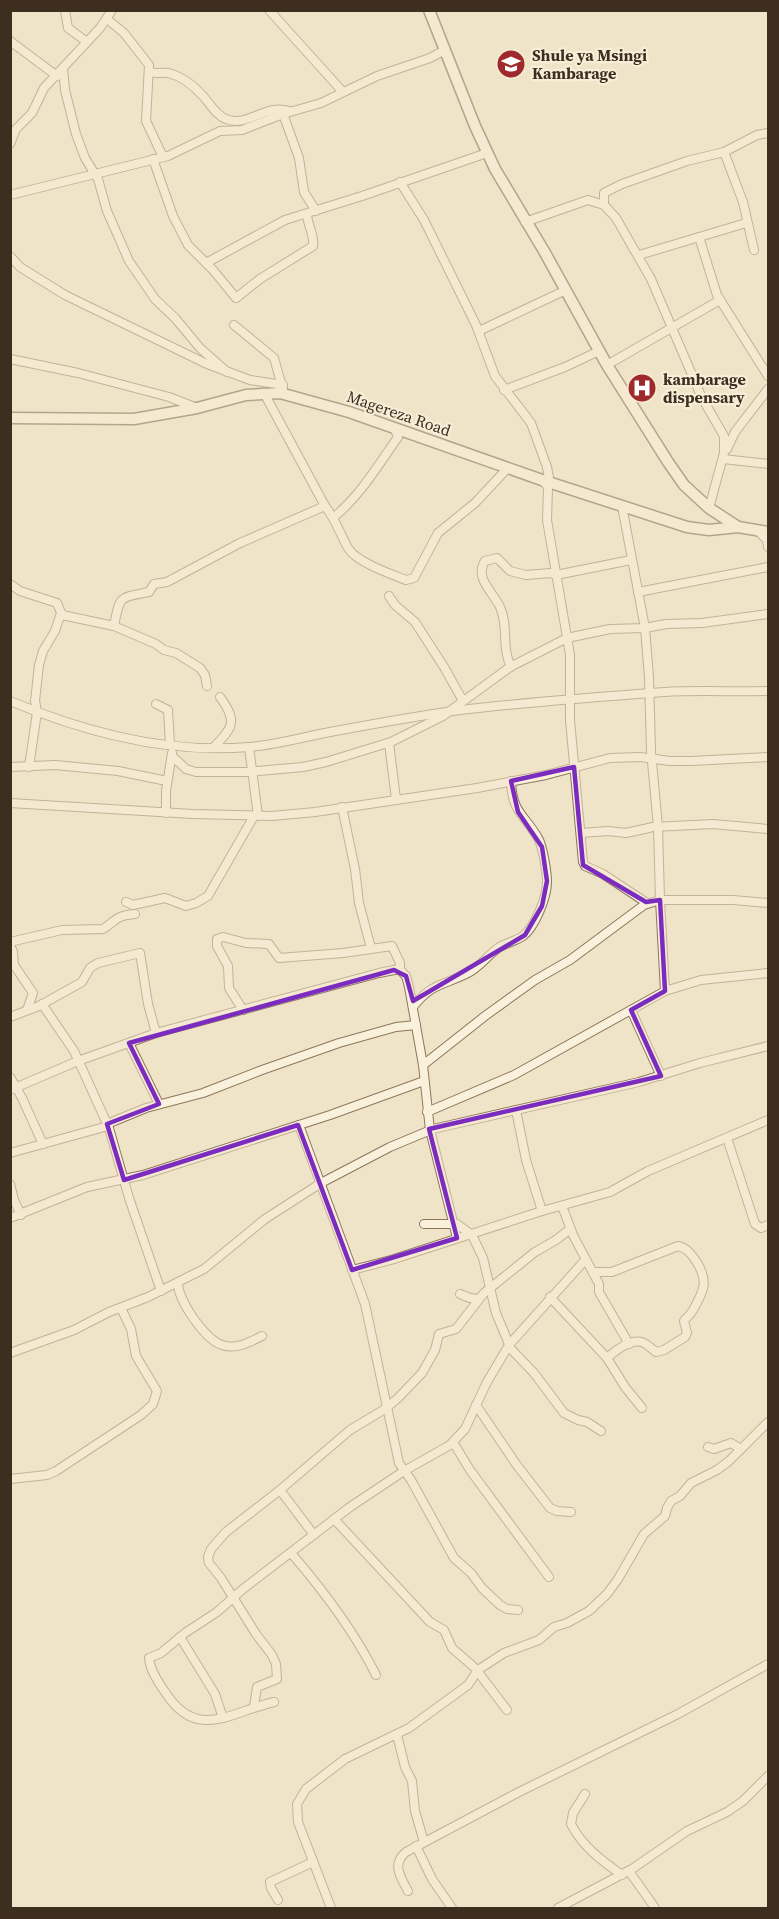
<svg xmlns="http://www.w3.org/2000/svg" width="779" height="1919" font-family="'Source Serif 4',serif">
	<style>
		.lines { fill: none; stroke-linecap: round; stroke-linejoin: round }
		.street-casing { stroke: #8d765c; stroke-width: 10 }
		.secondary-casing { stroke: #6f573f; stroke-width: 13 }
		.street { stroke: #faf1dc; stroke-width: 8 }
		.secondary { stroke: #faf1dc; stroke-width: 10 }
		.marked { fill: none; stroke: #7b2cbf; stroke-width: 4.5; stroke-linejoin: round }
		.labels { text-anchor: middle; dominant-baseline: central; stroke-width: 4.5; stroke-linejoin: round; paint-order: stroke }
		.poi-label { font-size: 16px; font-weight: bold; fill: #3d2e20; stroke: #f7eed8; text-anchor: start }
		.street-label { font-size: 16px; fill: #3d2e20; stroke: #f7eed8 }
	</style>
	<rect width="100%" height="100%" fill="#f0e4c8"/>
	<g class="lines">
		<g class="street-casing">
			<g id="street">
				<path d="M65,10L68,28L87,42"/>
				<path d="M269,10L343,92"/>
				<path d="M107,19L124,33L149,65L146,121L163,157"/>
				<path d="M10,41L57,76"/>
				<path d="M63,68L65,90L76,134L85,158L98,179L107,211L129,261L155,299L175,318L200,348L227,372"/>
				<path d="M150,72C156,74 162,72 168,73C181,76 194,86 203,96C210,104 216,115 226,119C247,128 266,103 289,111"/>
				<path d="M283,114L299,158L304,192L316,211"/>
				<path d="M10,144L16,129L32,113L44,88L100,28L112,10"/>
				<path d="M724,152L743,202L754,250"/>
				<path d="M153,159L173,216L188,245L213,270L236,298L260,279L313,246C315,236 307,224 307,214"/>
				<path d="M400,182L424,220L476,325L495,376L531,423L547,467L549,478L542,480L548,487L547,520L570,655V720L583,862L585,866L603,874L647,903"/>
				<path d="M10,195L168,156L220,131L242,130L283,114L321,103L377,76L430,58L445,50"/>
				<path d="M604,205V193L622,184L687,161L724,152L757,135L768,133"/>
				<path d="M525,222L588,200L604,205L616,218L651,279L702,398L724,436V453L709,508"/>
				<path d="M699,237L717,295L768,376"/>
				<path d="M639,255L746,223"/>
				<path d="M10,256L20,267L65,295L207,364L250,380L283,385"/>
				<path d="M206,263L285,220L362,196L487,153"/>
				<path d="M234,325L274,358L283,390"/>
				<path d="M479,331L566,290"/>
				<path d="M10,359L78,373L169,397L197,408"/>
				<path d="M607,365L720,300"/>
				<path d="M504,390L565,367L599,351"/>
				<path d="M264,393L325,506C336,520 340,534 348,548C356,562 391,574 406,580L414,578L438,533L475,503L505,471L503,466"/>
				<path d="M727,449L735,432L768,389"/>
				<path d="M723,459L768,464"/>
				<path d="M622,506L645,628L649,677L651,751L658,827L660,900L665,991"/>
				<path d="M334,517C360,496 379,464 398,437L394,428"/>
				<path d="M759,532L767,540L768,547"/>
				<path d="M10,584L20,591L57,603L62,615L114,626L156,644L164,650L176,653L200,668L205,675L207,686"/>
				<path d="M638,592L768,567"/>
				<path d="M389,596L395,605L415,622L444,667L463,701"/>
				<path d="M114,626C120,595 119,598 149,592L154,584L167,582L240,543L325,506"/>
				<path d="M511,667C501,647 509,626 500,607C493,592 474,578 485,561L497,558L510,571L526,575L551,573L556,575L631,560"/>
				<path d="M10,701C84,732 169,754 249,747C277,745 303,737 330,732C373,724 417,716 460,710C528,702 596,697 664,692C699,690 734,692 768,691"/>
				<path d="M156,704L168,710L170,745"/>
				<path d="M389,743L396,799"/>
				<path d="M249,747L258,816"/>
				<path d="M213,748C233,727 238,722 220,697"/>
				<path d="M172,756L186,769L196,772H247L303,767L326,762L391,742L443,716L510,667L567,638L610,629L645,628L666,624L702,623L768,614"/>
				<path d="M10,767L55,765L118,771L167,781"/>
				<path d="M29,767L37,712L35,701L39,665L43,651L55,631L61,613"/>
				<path d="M10,803L193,814L272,816L315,812L477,788L546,775L610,758L640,757L670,761H691L768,757"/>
				<path d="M342,807L355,869L359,903L371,948"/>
				<path d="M166,813V791L172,753"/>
				<path d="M581,833L608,831L626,833L653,827L713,824L768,829"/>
				<path d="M126,902L133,905L165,898L186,906L196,903L208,896L254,816"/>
				<path d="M10,942L62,930L103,929C118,919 115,916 135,914"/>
				<path d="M10,945L13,952L14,965L33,993L27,1010"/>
				<path d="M42,1004L74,1051L109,1128L129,1198L161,1291"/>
				<path d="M413,1007C431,984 441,986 466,974C479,968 487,956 498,948C506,943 516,941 523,936C535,927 547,897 547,882C547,873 543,846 538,838C525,815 512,813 511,781"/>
				<path d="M243,1010L229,988L228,966L217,946V939L223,937L246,943L269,944L279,958L343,953L392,946L400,963V970"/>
				<path d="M631,1010L661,1076"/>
				<path d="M10,1017L39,1006L82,982L90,968L98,963L140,953L148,1004L156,1033"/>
				<path d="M129,1043L159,1104"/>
				<path d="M423,1065L485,1016L535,980L570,960L644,905L660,900H733L768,903"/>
				<path d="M10,1077L22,1098L43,1144"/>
				<path d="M10,1090L78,1061L156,1033L379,973L399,969L406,976L409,987L423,1065L430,1130L457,1238"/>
				<path d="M516,1110L526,1160L542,1211"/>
				<path d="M427,1112L514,1075L665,991L701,980L768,973"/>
				<path d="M107,1124L146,1108L203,1093L262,1070L339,1043L396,1027L416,1025"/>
				<path d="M299,1125L365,1304L399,1463L411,1480L454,1558L471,1573L482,1588L500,1605L507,1609L518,1610"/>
				<path d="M727,1138L755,1224L761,1228L768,1225"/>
				<path d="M10,1153L108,1126"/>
				<path d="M10,1184L14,1200L21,1215"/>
				<path d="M562,1206L573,1235L599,1284V1292L629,1344"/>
				<path d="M10,1218L87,1187L143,1175L330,1115L424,1081"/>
				<path d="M424,1224H457L472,1235L483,1258L496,1313L511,1349L534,1373L564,1413L578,1420L587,1422L601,1431"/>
				<path d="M352,1270L391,1260L542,1211L610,1192L648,1171L768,1120"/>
				<path d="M593,1272H612L678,1246C687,1248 691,1254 696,1261C709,1281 704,1291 693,1310C691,1315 686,1317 684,1321L687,1333L685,1337L664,1350L656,1352C652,1349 648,1345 644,1343C632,1337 615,1351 607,1358"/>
				<path d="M178,1282C177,1299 205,1340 222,1345C236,1350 250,1342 262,1336"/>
				<path d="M460,1294L470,1298L479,1299"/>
				<path d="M550,1297L607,1358L625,1387L642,1408"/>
				<path d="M10,1353L74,1330L109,1312L148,1297L204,1269L265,1219L321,1183L390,1147L433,1129L639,1082L700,1063L768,1046"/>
				<path d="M476,1405L516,1464L550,1508L557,1511L571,1512"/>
				<path d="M453,1442L470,1470L549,1577"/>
				<path d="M708,1447L714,1449L731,1443L741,1449"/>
				<path d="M10,1479L47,1475L56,1471L141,1415L153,1404L157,1391L136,1356L131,1329L121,1308"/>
				<path d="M280,1490L314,1535"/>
				<path d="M334,1519L430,1622L444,1630L452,1648L475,1668L507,1710"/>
				<path d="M291,1553C323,1590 354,1631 376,1675"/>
				<path d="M180,1637L215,1694L223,1718"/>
				<path d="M274,1702C230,1712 197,1742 165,1692C158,1682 150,1670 149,1658L161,1653L185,1633L217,1612L243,1589L350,1507L404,1471L450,1445L465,1429L487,1382L509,1345L586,1259"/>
				<path d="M254,1706L257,1687L277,1679L276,1664L272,1655L256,1634L221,1578L209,1563L208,1557L211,1549L226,1532L280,1490L350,1430L385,1409L398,1398L422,1373L435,1350L439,1334L456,1329L484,1293L535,1252L556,1240L570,1229"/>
				<path d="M397,1735L405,1767L412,1781L415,1811L424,1842"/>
				<path d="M585,1794L573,1813L571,1824C582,1846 602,1861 622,1875"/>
				<path d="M416,1846L432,1879L452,1908"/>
				<path d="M629,1871L655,1908"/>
				<path d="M408,1891C401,1878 391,1864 406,1852L519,1792L678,1714L768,1664"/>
				<path d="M278,1900L271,1888L270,1882L313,1862"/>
				<path d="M331,1908L298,1822L297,1804L306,1789L345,1759L409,1728L468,1685L478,1670L504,1653L539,1640L554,1627L567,1623L589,1611L607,1594L618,1579L644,1534L665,1516L667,1508L671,1501L680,1496L691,1483L717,1470L729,1461L768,1422"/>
				<path d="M558,1908L632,1869L687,1831L727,1812L743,1801L768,1776"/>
			</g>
		</g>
		<g class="secondary-casing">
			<g id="secondary">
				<path d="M429,10L475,126L495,169L544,251L607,365L668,462L684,485L709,508L738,527"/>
				<path d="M10,418L134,419L197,408L246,395L280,393L349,412L542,480L687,527L709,530L738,527L768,532"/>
			</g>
		</g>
		<use href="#street" class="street"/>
		<use href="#secondary" class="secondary"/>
	</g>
	<path d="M0 0H779V1919H0ZM574,767L583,865L646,902L660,900L665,991L631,1010L661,1076L429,1129L457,1238L352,1270L298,1125L124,1180L107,1124L159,1104L129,1043L394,970L406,976L413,1001L525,935L542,906L547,881L542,847L518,812L511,781Z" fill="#f0e4c8" fill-opacity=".55" fill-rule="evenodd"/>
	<path class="marked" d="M574,767L583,865L646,902L660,900L665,991L631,1010L661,1076L429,1129L457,1238L352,1270L298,1125L124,1180L107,1124L159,1104L129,1043L394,970L406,976L413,1001L525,935L542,906L547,881L542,847L518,812L511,781Z"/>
	<defs>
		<g id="school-disc" transform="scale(1.5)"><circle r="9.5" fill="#9e2a2b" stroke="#f7eed8"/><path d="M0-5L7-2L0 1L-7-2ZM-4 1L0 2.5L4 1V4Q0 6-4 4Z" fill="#fff"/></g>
		<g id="hospital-disc" transform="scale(1.5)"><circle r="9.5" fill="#9e2a2b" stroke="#f7eed8"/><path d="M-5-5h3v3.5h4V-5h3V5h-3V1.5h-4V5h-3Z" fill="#fff"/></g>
	</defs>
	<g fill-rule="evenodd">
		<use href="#school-disc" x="511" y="64"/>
		<use href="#hospital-disc" x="642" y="388"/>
	</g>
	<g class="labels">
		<g class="poi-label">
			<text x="532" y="55">Shule ya Msingi<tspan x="532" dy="18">Kambarage</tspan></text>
			<text x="663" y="379">kambarage<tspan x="663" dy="18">dispensary</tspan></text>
		</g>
		<g class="street-label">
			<text transform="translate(399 413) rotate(19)">Magereza Road</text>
		</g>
	</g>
	<rect width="779" height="1919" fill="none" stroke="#3d2e20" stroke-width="24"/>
</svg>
